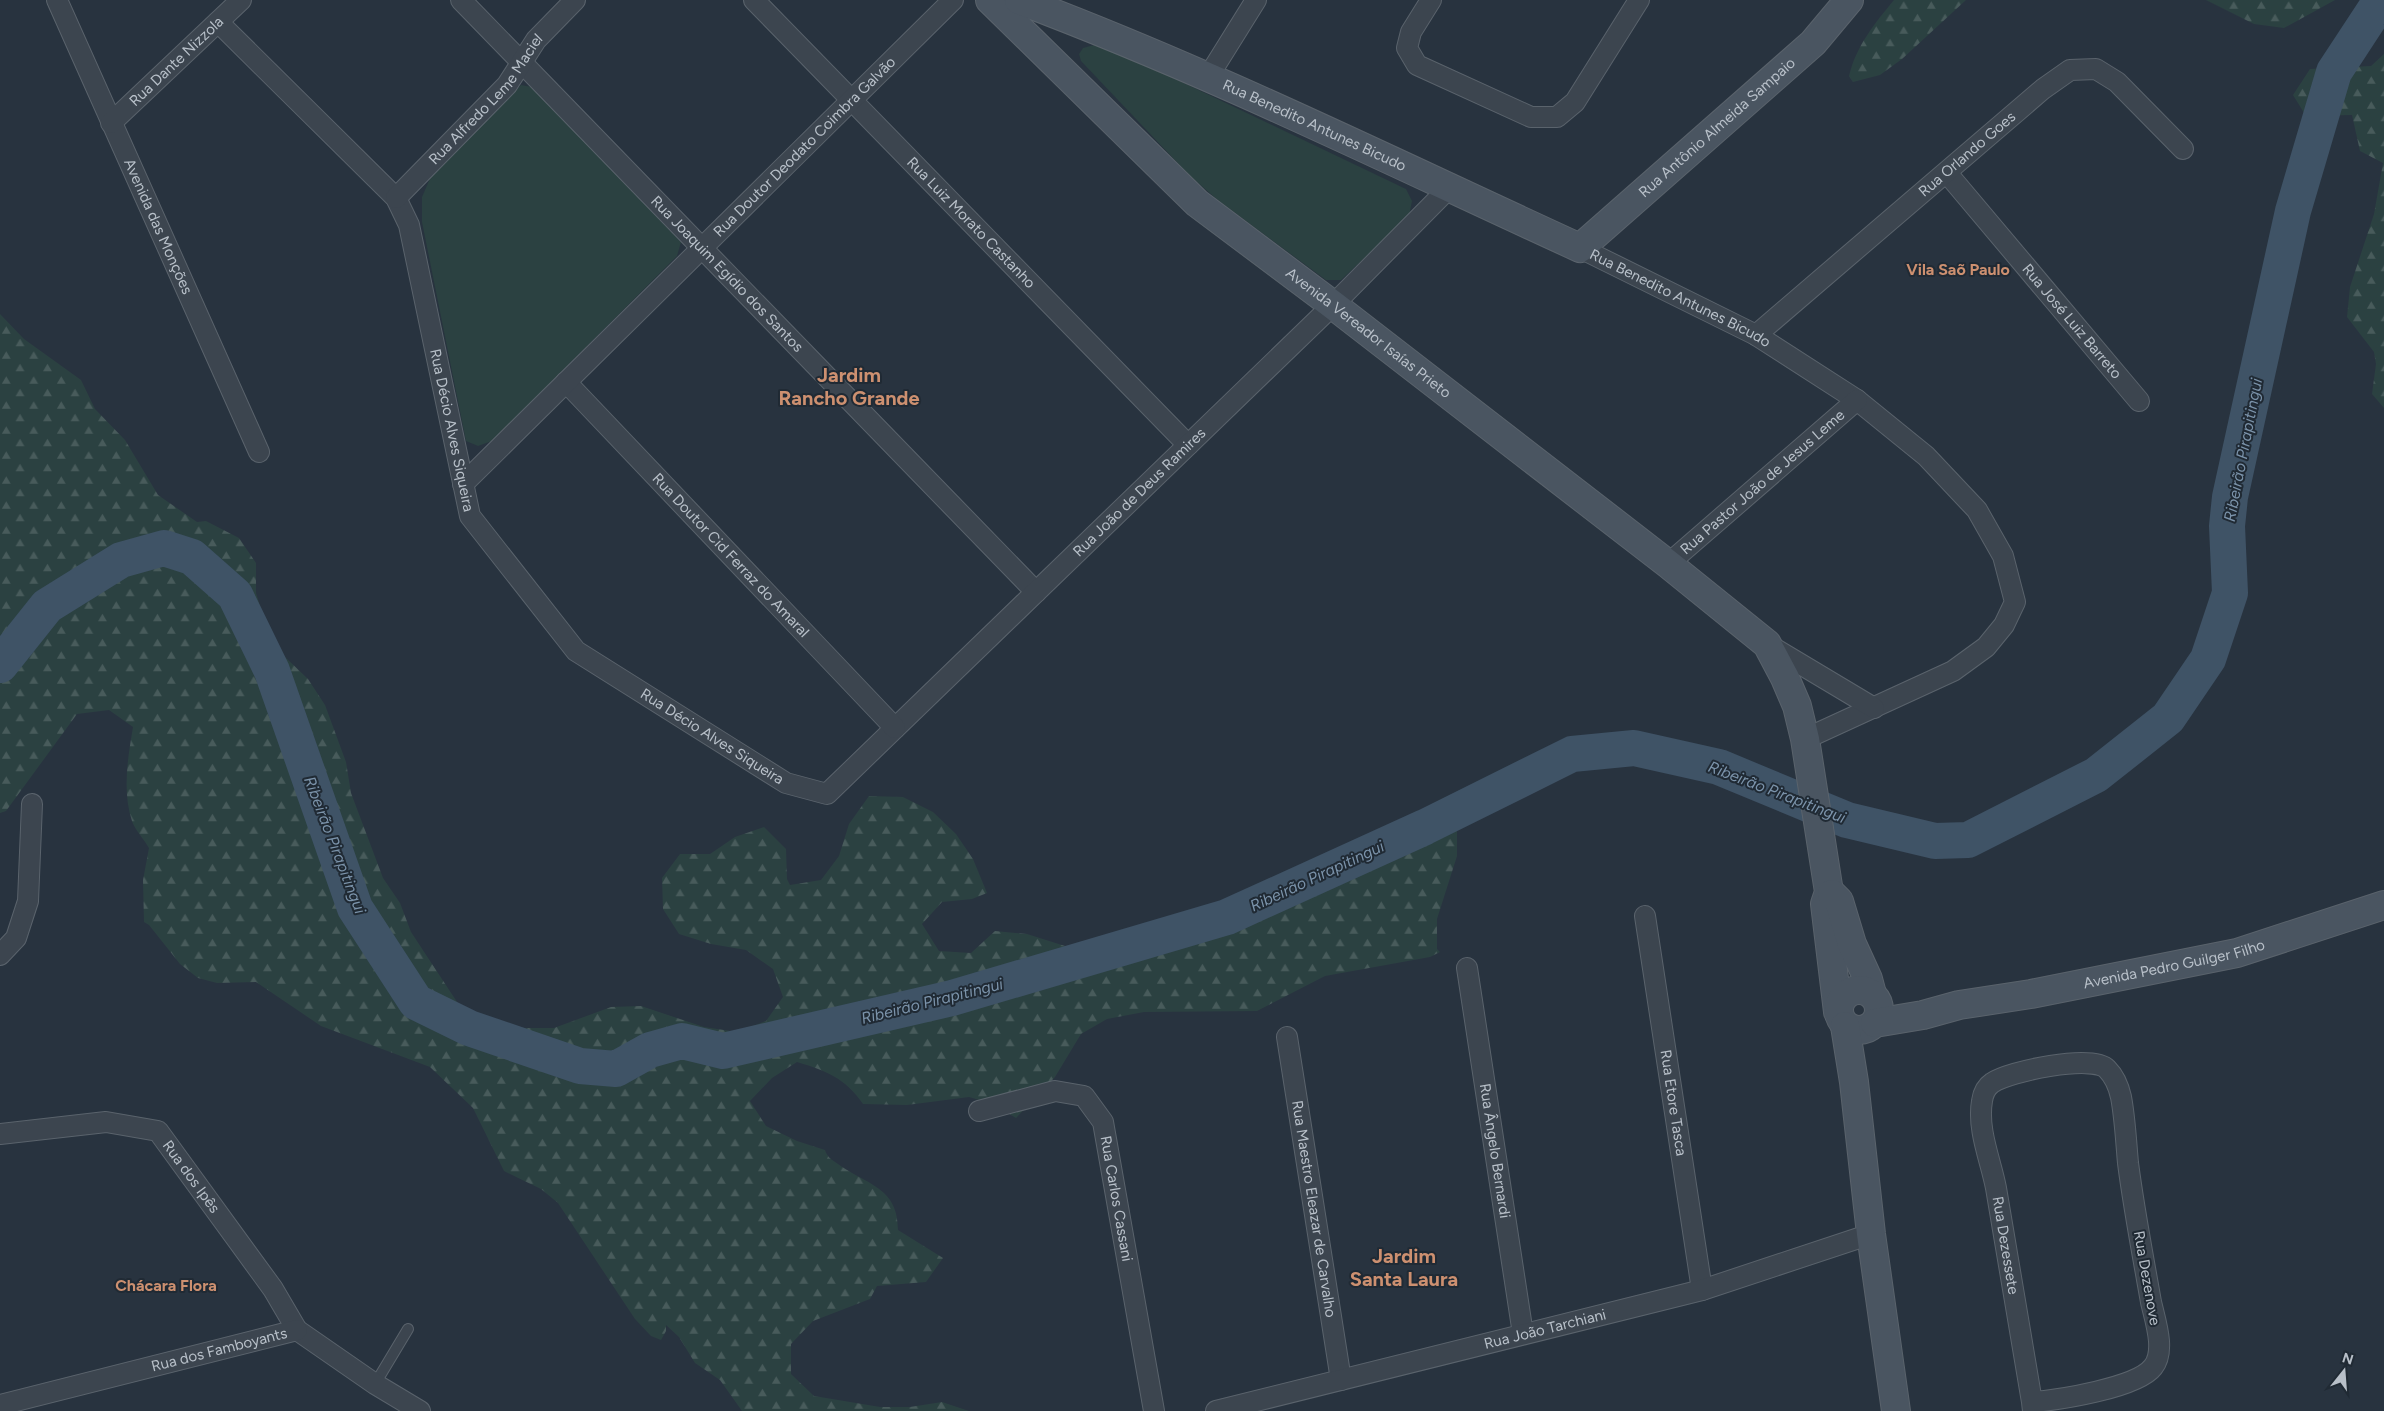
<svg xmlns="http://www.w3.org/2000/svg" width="2384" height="1411" font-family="Figtree,sans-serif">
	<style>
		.green { fill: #2b4141 }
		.forest { fill: url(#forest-firs) }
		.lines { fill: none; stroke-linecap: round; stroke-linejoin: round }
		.river { stroke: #3f5366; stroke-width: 36 }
		.lane-casing { stroke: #5a636c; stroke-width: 12 }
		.street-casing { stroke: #5a636c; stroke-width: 22 }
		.secondary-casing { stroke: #5a636c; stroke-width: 30 }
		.lane { stroke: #3c454f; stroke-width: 10 }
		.street { stroke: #3c454f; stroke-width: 20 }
		.secondary { stroke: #4a5561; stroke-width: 28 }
		.labels { text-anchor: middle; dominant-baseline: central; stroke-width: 4; stroke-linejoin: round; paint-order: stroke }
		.street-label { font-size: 15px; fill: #b8c0c9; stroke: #202a34 }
		.neighbourhood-label { font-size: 16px; font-weight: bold; fill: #cd9070; stroke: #202a34 }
		.water-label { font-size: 16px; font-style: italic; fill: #7b93aa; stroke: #202a34 }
		.district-label { font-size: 20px; font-weight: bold; fill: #cd9070; stroke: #202a34 }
	</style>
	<defs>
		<pattern id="forest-firs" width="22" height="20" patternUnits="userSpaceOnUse" patternTransform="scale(1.25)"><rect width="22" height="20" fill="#2b4141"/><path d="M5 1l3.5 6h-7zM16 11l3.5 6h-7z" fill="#485b5b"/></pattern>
	</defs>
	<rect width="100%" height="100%" fill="#28333f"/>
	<g class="green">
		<path d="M1094,45L1142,63L1406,189L1412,201L1409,216L1341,280H1326L1219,201L1190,176L1081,61L1079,54L1083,48Z"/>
		<path d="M521,85L532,87L681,242L677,256L492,441L478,446L466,441L422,222V197L431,176Z"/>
	</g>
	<g class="forest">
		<path d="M1894,0H1966L1902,59L1880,75L1853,82L1849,76C1856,46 1875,23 1894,0Z"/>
		<path d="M2206,0H2335L2284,28L2254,24Z"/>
		<path d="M2384,54V408L2372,394L2376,364L2374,352L2347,317L2350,287L2374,214L2383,163L2360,151L2352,115L2306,116L2293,95L2310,69L2371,66Z"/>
		<path d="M0,314L24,339L81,380L95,409L125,440L158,495L197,522L206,521L239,538L256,563V593L268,632L285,657L308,679L325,705L346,762L351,793L383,878L400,903L411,932L461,1008L491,1023L524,1028H554L611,1007L641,1006L704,1027L737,1032L766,1021L783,997L773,969L746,950L711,944L679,934L663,909L662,878L680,854H710L735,837L764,827L786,849L787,879L790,885L821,880L839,856L849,824L869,796L903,797L933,812L956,834L973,859L987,893L972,899L942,902L922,924L939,951L971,953L995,931L1027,934L1065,946L1097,948L1127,945L1184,922L1214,919L1267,886L1295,875L1327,868L1386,838L1438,817L1457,826V856L1437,919V949L1440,952L1430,957L1325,976L1257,1011L1144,1012L1107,1019L1081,1034L1055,1077L1016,1118L993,1104L969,1097L907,1105L863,1104C845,1078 827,1071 797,1062L772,1078L750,1101L766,1126L797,1141L825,1150C827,1157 832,1160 838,1164C867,1185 898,1187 898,1230L943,1258L926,1282L877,1286L870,1299L813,1321L791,1344V1374L814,1396L880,1407H910L942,1402L969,1411H742L720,1380L695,1363L679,1337L666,1325V1331L661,1340L651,1336L635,1319L558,1203L541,1189L504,1171L473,1108L430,1067L321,1026L256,982L217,983L198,978L180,964L149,925L144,922L143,880L149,848C144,839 135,830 132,821C122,791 128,757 133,727L109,710L77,714L6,811L0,813Z"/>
	</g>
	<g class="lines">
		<path class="river" d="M0,665L47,606L121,560L164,548L192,557L235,595L272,671L355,908L416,1002L469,1028L580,1066L616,1069L650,1050L682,1041L723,1051L952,998L1227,917L1425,827L1572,754L1634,748L1719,767L1847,820L1935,841L1968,840L2096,775L2168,718L2208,659L2230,593L2227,526L2230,497L2293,211L2334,72L2376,8L2384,6"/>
		<g class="lane-casing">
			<path id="lane" d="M375,1384L408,1329"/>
		</g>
		<g class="street-casing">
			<g id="street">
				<path id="s1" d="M57,0L259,452"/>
				<path id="s2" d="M461,0L1036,592"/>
				<path id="s3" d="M754,0L1188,445"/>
				<path d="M1431,0L1411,32L1407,48L1417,65L1531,117H1557L1575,102L1639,0"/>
				<path id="s4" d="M218,22L396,198L409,225L470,516L576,651L786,783L827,794L1333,305L1449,188"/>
				<path d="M1208,77L1256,0"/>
				<path id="s5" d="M111,123L241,0"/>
				<path id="s6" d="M1947,173L2139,401"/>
				<path id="s7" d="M396,198L507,85L536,40L575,0"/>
				<path id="s8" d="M1580,248L1756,335L1857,400L1926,456L1977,510L2003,556L2015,602L2004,625L1986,647L1953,671L1805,739"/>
				<path id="s9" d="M1756,335L2043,89L2070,70L2096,69L2117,82L2183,149"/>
				<path id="s10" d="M566,382L895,728"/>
				<path id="s11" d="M463,484L953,0"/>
				<path id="s12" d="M1668,564L1857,400"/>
				<path d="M1767,644L1874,708"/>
				<path id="s13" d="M1645,916L1702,1290"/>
				<path d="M0,955L16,938L28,901L32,804"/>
				<path id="s14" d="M1467,968L1523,1334"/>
				<path id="s15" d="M1287,1037L1341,1380"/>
				<path id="s16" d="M979,1111L1055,1091L1084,1096L1103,1122L1154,1411"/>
				<path id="s17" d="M0,1134L106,1122L158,1131L273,1289L297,1330L375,1384L420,1411"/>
				<path id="s18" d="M2032,1402C2058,1400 2137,1388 2153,1367C2166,1351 2155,1320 2151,1302C2143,1256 2134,1210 2128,1163C2126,1141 2125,1118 2121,1097C2119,1088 2114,1076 2107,1069C2093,1054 2009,1071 1992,1083C1986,1087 1983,1094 1982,1101C1977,1130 1991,1161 1996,1188C2008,1260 2020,1331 2032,1402L2033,1411"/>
				<path id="s19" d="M0,1405L297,1330"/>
				<path id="s20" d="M1216,1411L1702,1290L1871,1234"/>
			</g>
		</g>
		<g class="secondary-casing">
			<g id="secondary">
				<path id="s21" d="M990,0L1197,203L1333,305L1668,564L1767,644L1785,678L1797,706L1805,739L1829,892L1825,904L1838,1012"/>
				<path id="s22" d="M1019,0C1211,72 1394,163 1580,248L1813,43L1849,0"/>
				<path d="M1832,894L1839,901L1852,944L1868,979L1872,994"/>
				<circle cx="1859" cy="1010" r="20"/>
				<path id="s23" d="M1875,1023L1923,1015L1959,1005L2031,994L2237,953L2384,905"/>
				<path d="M1845,1026L1854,1082L1871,1234L1896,1411"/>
			</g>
		</g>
		<use href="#lane" class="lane"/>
		<use href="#street" class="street"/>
		<use href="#secondary" class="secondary"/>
	</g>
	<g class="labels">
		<g class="street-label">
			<text stroke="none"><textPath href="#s5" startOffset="90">Rua Dante Nizzola</textPath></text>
			<text stroke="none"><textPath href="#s7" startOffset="134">Rua Alfredo Leme Maciel</textPath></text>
			<text stroke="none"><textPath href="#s22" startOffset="321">Rua Benedito Antunes Bicudo</textPath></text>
			<text stroke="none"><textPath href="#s22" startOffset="796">Rua Antônio Almeida Sampaio</textPath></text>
			<text stroke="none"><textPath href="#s11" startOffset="480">Rua Doutor Deodato Coimbra Galvão</textPath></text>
			<text stroke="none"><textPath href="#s9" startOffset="278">Rua Orlando Goes</textPath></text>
			<text stroke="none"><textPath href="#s3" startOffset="311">Rua Luiz Morato Castanho</textPath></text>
			<text stroke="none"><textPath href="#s1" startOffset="248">Avenida das Monções</textPath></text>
			<text stroke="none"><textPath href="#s2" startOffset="382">Rua Joaquim Egídio dos Santos</textPath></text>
			<text stroke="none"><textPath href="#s8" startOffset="112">Rua Benedito Antunes Bicudo</textPath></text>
			<text stroke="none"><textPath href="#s6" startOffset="194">Rua José Luiz Barreto</textPath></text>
			<text stroke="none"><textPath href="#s21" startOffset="505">Avenida Vereador Isaías Prieto</textPath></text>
			<text stroke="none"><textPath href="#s4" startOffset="490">Rua Décio Alves Siqueira</textPath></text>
			<text stroke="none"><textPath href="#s12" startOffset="125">Rua Pastor João de Jesus Leme</textPath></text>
			<text stroke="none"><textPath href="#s4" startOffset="1474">Rua João de Deus Ramires</textPath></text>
			<text stroke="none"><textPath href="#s10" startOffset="239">Rua Doutor Cid Ferraz do Amaral</textPath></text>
			<text stroke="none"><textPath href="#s4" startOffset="910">Rua Décio Alves Siqueira</textPath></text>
			<text stroke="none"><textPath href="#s23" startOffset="305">Avenida Pedro Guilger Filho</textPath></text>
			<text stroke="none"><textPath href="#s13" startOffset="189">Rua Etore Tasca</textPath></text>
			<text stroke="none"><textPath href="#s14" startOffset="185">Rua Ângelo Bernardi</textPath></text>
			<text stroke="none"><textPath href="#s17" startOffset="216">Rua dos Ipês</textPath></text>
			<text stroke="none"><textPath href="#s16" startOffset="218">Rua Carlos Cassani</textPath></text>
			<text stroke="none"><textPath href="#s15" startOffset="174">Rua Maestro Eleazar de Carvalho</textPath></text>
			<text stroke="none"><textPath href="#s18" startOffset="721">Rua Dezessete</textPath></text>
			<text transform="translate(2147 1278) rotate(80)">Rua Dezenove</text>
			<text stroke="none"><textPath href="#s20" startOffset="339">Rua João Tarchiani</textPath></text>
			<text stroke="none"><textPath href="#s19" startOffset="226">Rua dos Famboyants</textPath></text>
		</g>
		<g class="neighbourhood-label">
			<text x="1958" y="269">Vila Saõ Paulo</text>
			<text x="166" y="1285">Chácara Flora</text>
		</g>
		<g class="water-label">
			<text transform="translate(2243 450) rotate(-79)">Ribeirão Pirapitingui</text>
			<text transform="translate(1777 792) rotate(21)">Ribeirão Pirapitingui</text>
			<text transform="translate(335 845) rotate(69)">Ribeirão Pirapitingui</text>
			<text transform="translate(1317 876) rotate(-25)">Ribeirão Pirapitingui</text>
			<text transform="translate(932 1001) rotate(-14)">Ribeirão Pirapitingui</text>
		</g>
		<g class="district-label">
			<text x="849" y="375">Jardim<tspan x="849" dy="23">Rancho Grande</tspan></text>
			<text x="1404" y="1256">Jardim<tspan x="1404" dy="23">Santa Laura</tspan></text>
		</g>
	</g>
	<g transform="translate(2344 1371) rotate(17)" stroke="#202a34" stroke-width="4" paint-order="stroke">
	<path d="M0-4L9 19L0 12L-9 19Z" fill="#b8c0c9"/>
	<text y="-8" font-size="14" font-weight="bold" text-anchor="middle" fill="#b8c0c9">N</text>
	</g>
</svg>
